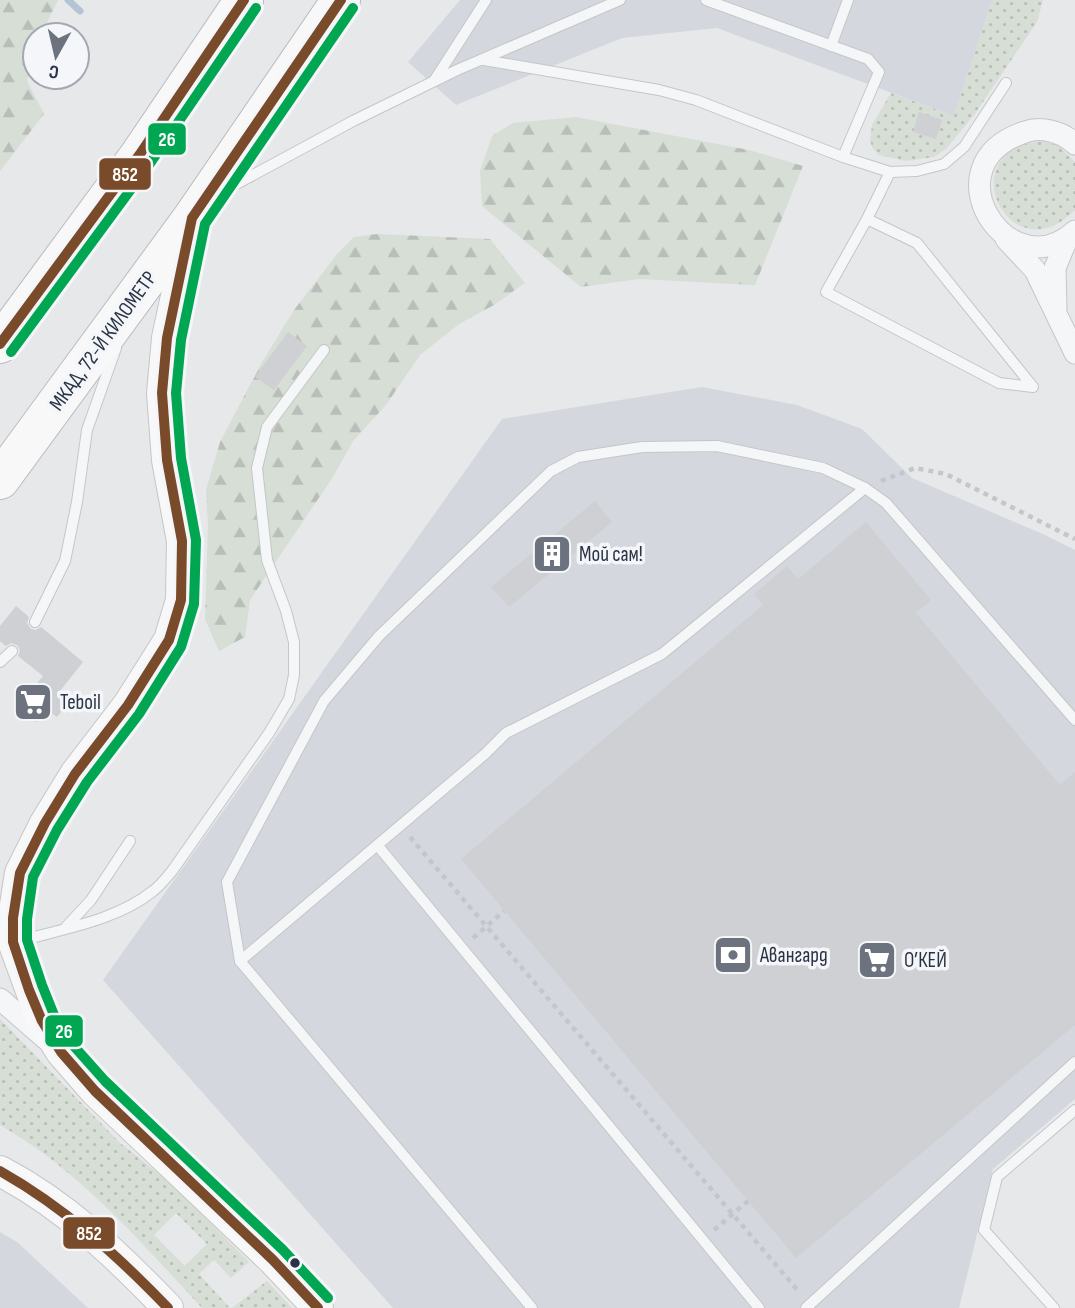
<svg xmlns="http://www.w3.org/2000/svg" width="1075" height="1308" font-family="'Sofia Sans Condensed',sans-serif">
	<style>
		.built { fill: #d4d7dd }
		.grass { fill: url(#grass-dots); fill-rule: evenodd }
		.forest { fill: url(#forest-firs) }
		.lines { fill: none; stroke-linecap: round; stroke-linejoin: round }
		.stream { stroke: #b4c4d5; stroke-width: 7 }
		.building { fill: #ced0d3 }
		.lane-casing { stroke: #c4c6c8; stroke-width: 12 }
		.street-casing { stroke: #c4c6c8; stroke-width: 23 }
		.secondary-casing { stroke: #c4c6c8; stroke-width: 32 }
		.highway-casing { stroke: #b8bbbf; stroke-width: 40 }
		.path { stroke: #c5c6ca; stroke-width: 4.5; stroke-dasharray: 5 5; stroke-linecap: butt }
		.lane { stroke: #f5f6f7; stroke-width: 10 }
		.street { stroke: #f5f6f7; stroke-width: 21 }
		.secondary { stroke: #f8f8f8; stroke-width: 30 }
		.highway { stroke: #f8f8f8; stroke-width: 38 }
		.bus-1-casing { stroke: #f4f6f9; stroke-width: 16 }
		.bus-2-casing { stroke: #f4f6f9; stroke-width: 16 }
		.bus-1 { stroke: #7a4b2a; stroke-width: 10 }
		.bus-2 { stroke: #00a651; stroke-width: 10 }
		.bus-dot { fill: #2b3445; stroke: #f4f6f9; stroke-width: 2.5 }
		.labels { text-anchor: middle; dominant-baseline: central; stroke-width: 7; stroke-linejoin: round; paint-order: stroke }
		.street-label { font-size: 21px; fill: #2b3445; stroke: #f4f6f9 }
		.poi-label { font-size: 21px; fill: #2b3445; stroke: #f4f6f9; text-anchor: start }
		.line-badge { stroke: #f4f6f9; stroke-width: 2.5 }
		.badge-label { font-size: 19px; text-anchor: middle; font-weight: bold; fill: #fff }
	</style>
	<defs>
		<pattern id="grass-dots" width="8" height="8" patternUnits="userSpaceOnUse" patternTransform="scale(1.75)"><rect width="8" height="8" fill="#d6ded6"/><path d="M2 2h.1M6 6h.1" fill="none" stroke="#b8bfb9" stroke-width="1.8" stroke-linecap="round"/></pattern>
		<pattern id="forest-firs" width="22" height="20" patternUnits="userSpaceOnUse" patternTransform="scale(1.75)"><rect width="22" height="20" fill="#d6ded6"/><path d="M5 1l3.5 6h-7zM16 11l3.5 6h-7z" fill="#b8bfb9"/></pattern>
	</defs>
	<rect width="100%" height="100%" fill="#e6e8ea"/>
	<g class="built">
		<path d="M460,0H992L954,116L717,28L622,38L456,105L408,62Z"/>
		<path d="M702,387L797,405L862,429L912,478L1045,535L1075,550V1099L993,1169L959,1308H393L103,980L502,419Z"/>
		<path d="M0,1232L17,1242L88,1308H0Z"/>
	</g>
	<g class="grass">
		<path d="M992,0H1043L1037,22L974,115L946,149L934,157L906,161L879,155L873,149L870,141L872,125L891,93L954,116Z"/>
		<path d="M1044,141L1059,146L1075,162V210C1009,278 947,147 1044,141Z"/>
		<path d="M0,1019L120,1143L171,1183L249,1262L231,1278L214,1260L199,1274L230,1308H202C141,1242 79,1170 0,1125ZM176,1213L207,1244L185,1266L154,1235Z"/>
		<path d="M267,1281L292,1308H232Z"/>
	</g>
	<g class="forest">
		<path d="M0,0H58L41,35H35V49L27,81L44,114L0,171Z"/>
		<path d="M576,117L749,150L803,166L755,285L639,279L581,287L482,206L480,171L492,136L513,123Z"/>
		<path d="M377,234L490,239L525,283L494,305L459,324L420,355L386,405L353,441L333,477L250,600L245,637L219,651L205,619L208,525L206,490L220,442L261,364L294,310L338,253L354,237Z"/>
	</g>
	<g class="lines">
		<path class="stream" d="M68,0L80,11"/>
	</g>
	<g class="building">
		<path d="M919,112L942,120L936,139L913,132Z"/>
		<path d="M288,332L307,346L274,390L255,377Z"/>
		<path d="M595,501L612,522L509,607L491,587Z"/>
		<path d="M866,522L931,600L916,613L1060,785L1075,772V1025L796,1258L461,859L763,605L754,594L787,566L798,579Z"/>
		<path d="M16,606L29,617L27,623L31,629L36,630L41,627L83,662L60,691L72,699L57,717L47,710L37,722L25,719L20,714L19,705L43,676L18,656L20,650L17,645L11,643L6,646L0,641V626Z"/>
	</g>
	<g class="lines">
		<g class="lane-casing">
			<g id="lane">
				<path d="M706,0L868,59L879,72L843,157"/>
				<path d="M831,46L848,0"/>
				<path d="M484,60L659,90L696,100L843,157L890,172L917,171L944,164L964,147L1006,83"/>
				<path d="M434,81L486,0"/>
				<path d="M229,188L353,121L457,70L620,0"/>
				<path d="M867,219L826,292L999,383L1033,387L917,243L867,219L890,172"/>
				<path d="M35,622L65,561L77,502L87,430L116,348"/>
				<path d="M0,662L12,651"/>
				<path d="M378,846L759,1308"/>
				<path d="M66,927L91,900L130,841"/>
				<path d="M16,942C61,929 116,921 153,891C160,886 166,878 172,871L269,733L289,699L294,675V642L286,611L267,560L257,468L267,427L324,350"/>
				<path d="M240,961L485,754L506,733L662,654L865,488L886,503L1075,720"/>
				<path d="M532,1308L240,961L227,882L324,701L379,636L551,471L578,457L642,447L717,446L823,468L865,488"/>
				<path d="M806,1308L1075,1062"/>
				<path d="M1054,1308L984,1230L997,1177L1075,1110"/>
			</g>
		</g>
		<g class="street-casing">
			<g id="street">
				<path d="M1075,144C1063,132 1041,126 1025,132C926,165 1010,291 1075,231"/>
				<path d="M1006,239L1035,270L1075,353"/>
				<path d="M1056,308L1055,268L1067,239"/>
				<path d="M0,999L46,1039"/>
			</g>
		</g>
		<g class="secondary-casing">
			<g id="secondary">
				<path d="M191,226L167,338L162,393L167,460L182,541L181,600L169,640L128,705L75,774L45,823L20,873L13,918V942L42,1021L61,1052L95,1091L273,1260L318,1308"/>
				<path d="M0,1171C65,1205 117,1255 168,1308"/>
			</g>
		</g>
		<g class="highway-casing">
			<g id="highway">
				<path d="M0,344L140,154L244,0"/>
				<path d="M0,480L192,218L341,0"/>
			</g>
		</g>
		<g class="path">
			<path d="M881,481L915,468L946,474L1075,539"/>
			<path d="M410,837L800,1293"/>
			<path d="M473,938L504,911"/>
			<path d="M714,1230L748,1201"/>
		</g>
		<use href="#lane" class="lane"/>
		<use href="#street" class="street"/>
		<use href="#secondary" class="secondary"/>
		<use href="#highway" class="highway"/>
		<g class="bus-1-casing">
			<g id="bus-1">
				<path d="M0,344L140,154L244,0"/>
				<path d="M0,1171C64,1207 117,1255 168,1308"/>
				<path d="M318,1308L273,1260L95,1091L61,1052L42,1021L29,990L13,942V918L20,873L45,823L75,774L128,705L169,640L181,600L182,541L167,460L162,393L167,338L192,218L341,0"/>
			</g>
		</g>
		<g class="bus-2-casing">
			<g id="bus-2">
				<path d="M11,352L151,162L256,8"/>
				<path d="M328,1298L283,1250L105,1081L72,1044L54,1015L42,985L27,940V919L33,877L57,830L87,782L139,714L181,647L194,604L196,540L181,458L176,393L181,340L205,224L353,8"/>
			</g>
		</g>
		<use href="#bus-1" class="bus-1"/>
		<use href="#bus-2" class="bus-2"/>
	</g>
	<defs>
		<g id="building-square" transform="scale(2.0125)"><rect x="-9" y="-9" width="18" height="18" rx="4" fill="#6c737f" stroke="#f4f6f9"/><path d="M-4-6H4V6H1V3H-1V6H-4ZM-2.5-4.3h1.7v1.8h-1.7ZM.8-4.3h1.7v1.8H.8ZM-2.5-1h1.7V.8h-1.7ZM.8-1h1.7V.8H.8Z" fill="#fff"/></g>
		<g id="supermarket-square" transform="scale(2.0125)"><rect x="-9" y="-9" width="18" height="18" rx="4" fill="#6c737f" stroke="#f4f6f9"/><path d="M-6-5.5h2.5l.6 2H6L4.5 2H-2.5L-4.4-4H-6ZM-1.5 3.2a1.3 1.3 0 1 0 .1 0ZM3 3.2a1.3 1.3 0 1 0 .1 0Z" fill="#fff"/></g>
		<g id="bank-square" transform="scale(2.0125)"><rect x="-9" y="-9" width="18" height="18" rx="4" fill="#6c737f" stroke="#f4f6f9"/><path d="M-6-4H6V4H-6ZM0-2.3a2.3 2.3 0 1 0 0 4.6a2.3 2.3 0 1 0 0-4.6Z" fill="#fff"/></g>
	</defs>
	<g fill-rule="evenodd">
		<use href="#building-square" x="552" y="554"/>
		<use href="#supermarket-square" x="33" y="702"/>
		<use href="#bank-square" x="733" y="955"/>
		<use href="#supermarket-square" x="877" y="960"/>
	</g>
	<circle class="bus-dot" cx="295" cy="1263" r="6"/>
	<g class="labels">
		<g class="street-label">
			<text transform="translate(103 341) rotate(-54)">МКАД, 72-Й КИЛОМЕТР</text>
		</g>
		<g class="poi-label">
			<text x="579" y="554">Мой сам!</text>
			<text x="60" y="702">Teboil</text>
			<text x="760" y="955">Авангард</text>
			<text x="904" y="960">О’КЕЙ</text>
		</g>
	</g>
	<g class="line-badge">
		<rect x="147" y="122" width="40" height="34" rx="7" fill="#00a651"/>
		<rect x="98" y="157" width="54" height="34" rx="7" fill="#7a4b2a"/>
		<rect x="44" y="1014" width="40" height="34" rx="7" fill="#00a651"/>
		<rect x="62" y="1216" width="54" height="34" rx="7" fill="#7a4b2a"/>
	</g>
	<g class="badge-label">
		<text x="167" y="146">26</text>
		<text x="125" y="181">852</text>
		<text x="64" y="1038">26</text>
		<text x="89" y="1240">852</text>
	</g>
	<g transform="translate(56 56) rotate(188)"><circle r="33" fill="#f4f6f9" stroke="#a4a8b1" stroke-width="2"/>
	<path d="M0-5L12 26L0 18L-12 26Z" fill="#6c737f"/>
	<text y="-10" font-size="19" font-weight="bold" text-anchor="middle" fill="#2b3445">С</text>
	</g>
</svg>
